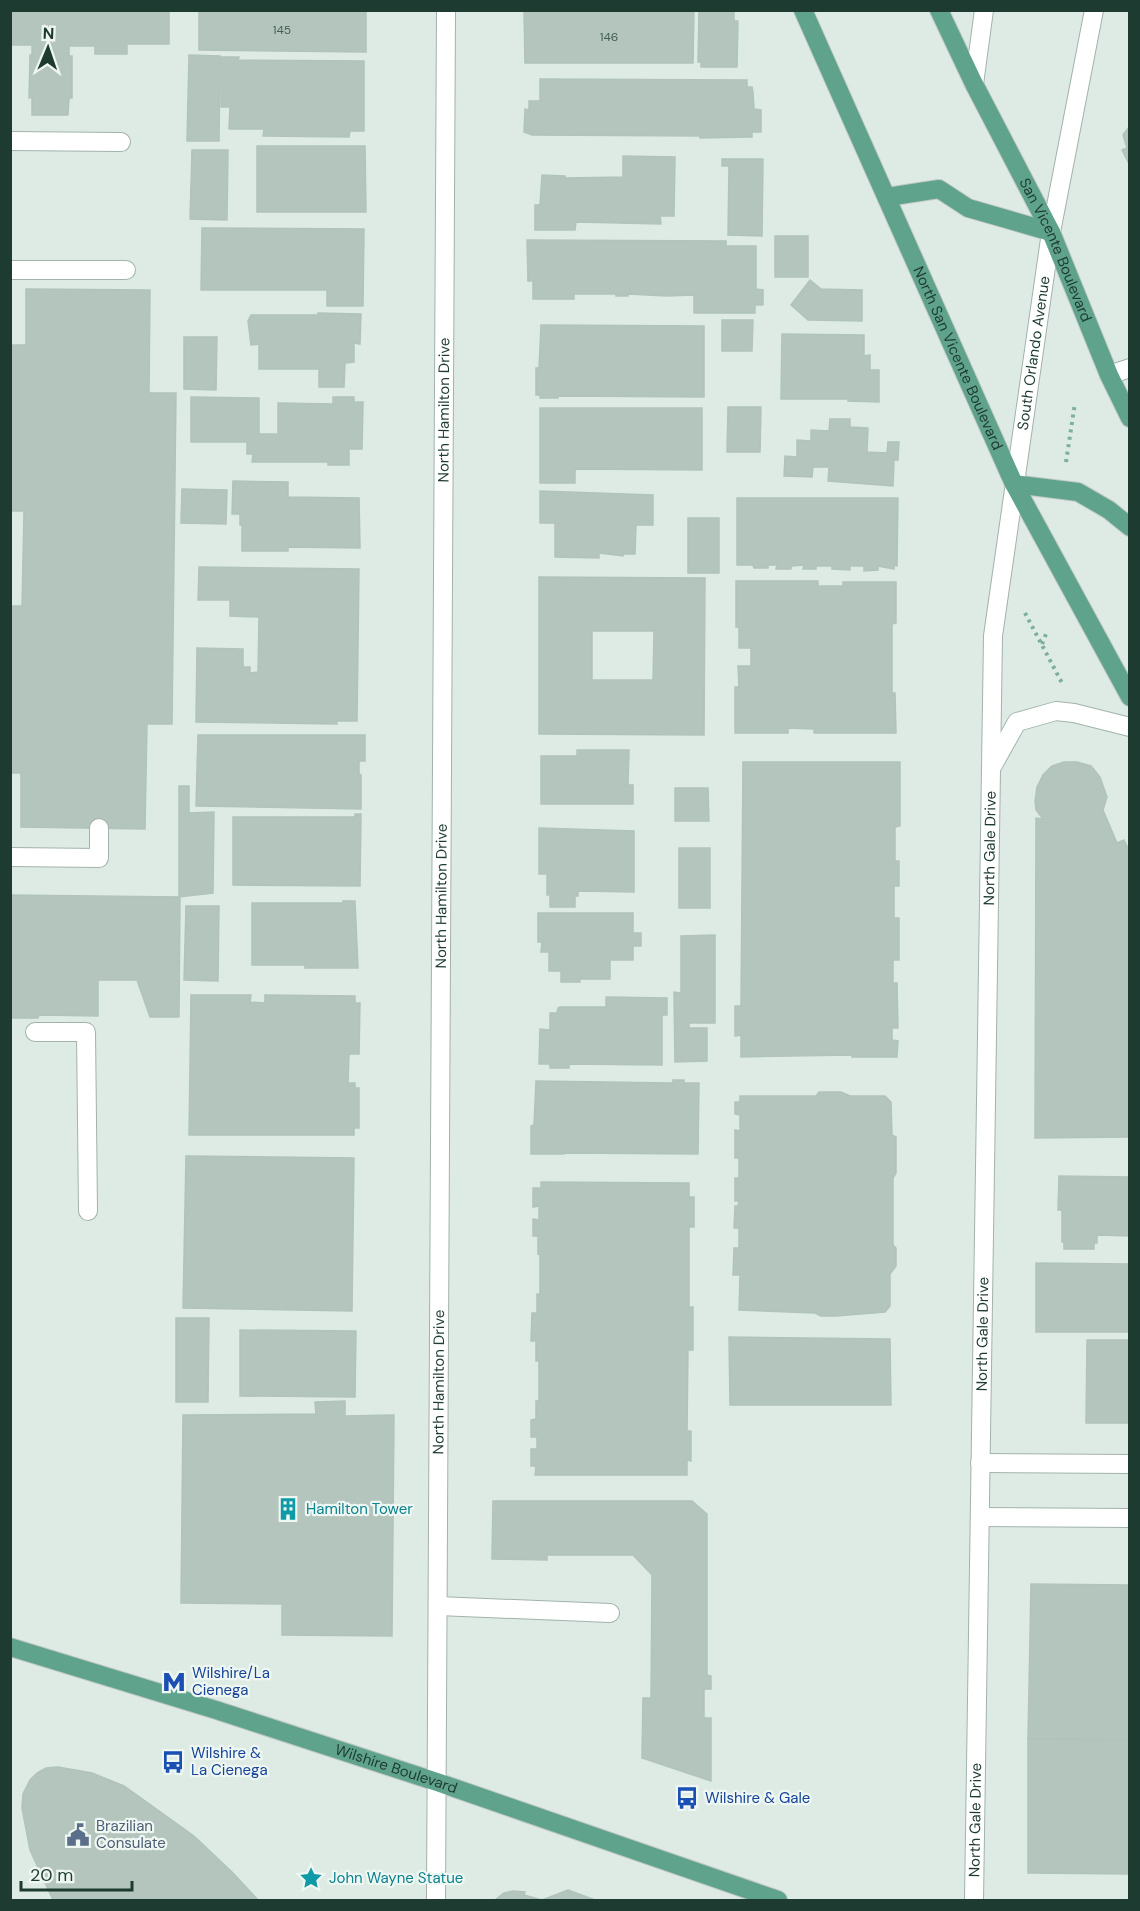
<svg xmlns="http://www.w3.org/2000/svg" width="1140" height="1911" font-family="'DM Sans',sans-serif">
	<style>
		.building { fill: #b3c5bd; stroke: #b0c4bb; stroke-width: 1.5; fill-rule: evenodd }
		.lines { fill: none; stroke-linecap: round; stroke-linejoin: round }
		.lane-casing { stroke: #a1b3ab; stroke-width: 20 }
		.street-casing { stroke: #a1b3ab; stroke-width: 20 }
		.primary-casing { stroke: #c0c8c5; stroke-width: 20 }
		.path { stroke: #7cb09d; stroke-width: 4; stroke-dasharray: 3 4.5; stroke-linecap: butt }
		.lane { stroke: #fff; stroke-width: 18 }
		.street { stroke: #fff; stroke-width: 18 }
		.primary { stroke: #5fa38d; stroke-width: 18 }
		.labels { text-anchor: middle; dominant-baseline: central; stroke-width: 4.5; stroke-linejoin: round; paint-order: stroke }
		.number-label { font-size: 12px; fill: #435e54 }
		.street-label { font-size: 15px; fill: #1e3b31; stroke: #eef7f2 }
		.culture-label { font-size: 15px; fill: #0d838f; stroke: #eef7f2; text-anchor: start }
		.transit-label { font-size: 15px; fill: #164399; stroke: #eef7f2; text-anchor: start }
		.service-label { font-size: 15px; fill: #4e5e75; stroke: #eef7f2; text-anchor: start }
	</style>
	<rect width="100%" height="100%" fill="#deebe4"/>
	<g class="building">
		<path d="M10,10H169V44H127V54H95V46H69V56H72V98H69L68,115H32V97L29,98L30,55H32V45H10Z"/>
		<path d="M199,10H366V52L199,50Z"/>
		<path d="M524,10H694L693,63H525Z"/>
		<path d="M699,10H734V21H738L737,67H701V62H698Z"/>
		<path d="M189,55L220,56L219,141H187Z"/>
		<path d="M221,57H239L238,60L364,61V131H350L349,137L263,136L264,129H229L230,107H221Z"/>
		<path d="M540,79L747,80V87H752L753,92L754,109L761,110V132H752V137L700,138V136L532,135L524,132L525,109L529,110V101H540Z"/>
		<path d="M1129,127H1130V166L1122,150L1127,148L1123,135Z"/>
		<path d="M257,146H365L366,212H257Z"/>
		<path d="M192,150H228L227,220L190,219Z"/>
		<path d="M623,156L675,157L674,216H660L661,224L576,222L575,230H535V205H540L542,175L565,176V178L623,177Z"/>
		<path d="M722,159H763L762,236L728,235L729,166H722Z"/>
		<path d="M202,228L364,229L363,306H327V290H201Z"/>
		<rect x="775" y="236" width="33" height="41"/>
		<path d="M527,240L726,241V246H756V289L763,290V305H755V313H694V295L666,296L628,294V296H616V294H574V299H533V281H528Z"/>
		<path d="M810,280L821,289L862,290V321L808,320L791,305Z"/>
		<path d="M26,289L150,290L149,393H176L172,724H147L145,829L21,827V773H10V606H22L24,511H10V345H26Z"/>
		<path d="M318,313L361,314L360,344L354,343V362L345,363L344,387H319V369H259V344L251,345L248,321L251,315H318Z"/>
		<path d="M722,320H753L752,351H722Z"/>
		<path d="M541,325L704,326V397L558,396V398H540V395H536V368H539Z"/>
		<path d="M782,334L864,335V356L870,355V370H879V402L848,401V399H781Z"/>
		<path d="M184,337H217L216,390L184,389Z"/>
		<path d="M191,397L259,398V434H278V403L333,404V397H354V402H363L362,449H349V465H328V462H252L253,454H247V442H191Z"/>
		<path d="M728,407H761L760,452H727Z"/>
		<path d="M540,408H702V470L575,469V483H540Z"/>
		<path d="M830,419H850V427L868,428L867,452L887,453L888,442H899L898,460H894L893,486L828,481L829,467H813L812,477L784,476L785,456L797,457V440L811,441V430L829,431Z"/>
		<path d="M233,481L288,482V497L359,498L360,548L288,547V551H242V525H240V514H232Z"/>
		<path d="M182,489L227,490L226,524L181,523Z"/>
		<path d="M540,491L653,495V525H636L635,554H623V556L599,553V558L555,557V523H540Z"/>
		<path d="M737,498H898L897,566L894,565V569L878,566V570L864,571V566H850V570L832,569V566H816V569H803L804,565L791,566V569H776L777,565H768V568H754L753,565H737Z"/>
		<rect x="688" y="518" width="31" height="55"/>
		<path d="M199,567L359,569L357,721H337V724L196,722L197,648L243,649V667H250V673L258,672L259,617L230,616V600H198Z"/>
		<path d="M539,577L705,578L704,735L539,734ZM592,631H654L653,680H592Z"/>
		<path d="M736,581H818V586H843V582H896V623L892,624V693H895L896,733H814V729L788,728V733H735V687H739L738,666H751V648H739V627H736Z"/>
		<path d="M198,735H365V761H359V774L361,775V809L196,806Z"/>
		<path d="M577,750H629L628,785H633V804H541V756H577Z"/>
		<path d="M743,762H900V826L895,827V861H899V886H894V918H899V960H893V983H897L898,1028H892V1040L898,1041L897,1057H852V1055L741,1057V1035L735,1036V1006H741Z"/>
		<path d="M1064,762H1077L1091,766L1100,777L1107,797L1103,810L1117,843L1124,840L1130,853V1137L1035,1138L1036,818L1043,819L1036,810L1035,801L1037,787L1043,775L1052,766Z"/>
		<path d="M179,786H189V813L214,812L213,893L179,897Z"/>
		<path d="M675,788H708L709,821H675Z"/>
		<path d="M355,814H361L360,886L233,885V817H355Z"/>
		<path d="M539,828L634,831V892L578,891V896H575V907H550V895H547V874H539Z"/>
		<rect x="679" y="848" width="31" height="60"/>
		<path d="M10,895L180,897L179,1017H150L137,980H98V1016L39,1015L38,1018H10Z"/>
		<path d="M343,901H355L358,968H305V965H252V903H343Z"/>
		<path d="M186,906H219L218,981L184,980Z"/>
		<path d="M538,913H633V933H641V946H633V960H610V979H580V982H561V971H549V952H541L542,942H538Z"/>
		<path d="M715,935V1023H689V1028H707V1061L675,1062L674,992L681,993V936Z"/>
		<path d="M191,995H251L250,1002L265,1003V995L355,996V1003H360L359,1054H349L348,1083H355V1088H359V1128H354V1135H189Z"/>
		<path d="M606,997L667,998V1015H662V1065L569,1064V1068H550V1064H539L540,1029L550,1030V1013H557L558,1008L560,1007H606Z"/>
		<path d="M673,1080H684V1083H699L698,1154L565,1153L564,1154H531V1126L534,1125L536,1081L673,1083Z"/>
		<path d="M819,1092H841L850,1096H885L891,1102L892,1135L896,1137V1173L893,1178V1245L896,1248V1266L890,1274V1306L885,1312L836,1316H821L815,1313L739,1310L740,1275H733L734,1248H739V1228H734L735,1206H738L739,1201H735V1178H739V1158H735V1130L740,1131V1115L735,1114V1102H740V1096H816Z"/>
		<path d="M186,1156L354,1158L352,1311L183,1308Z"/>
		<path d="M1059,1176L1130,1177V1236L1097,1235V1243H1094V1249H1064V1242H1062V1210H1058Z"/>
		<path d="M541,1182L689,1183V1197H694V1227H689V1307H693V1350H688L687,1431H691V1461L687,1460V1475H535L536,1466H531V1449H537V1437H531V1420L536,1419V1401H539V1361H536V1341H531L532,1313H537V1294H540V1255L538,1254V1236H533V1219L539,1220V1206L533,1207V1188H541Z"/>
		<path d="M1036,1263L1130,1264V1332H1036Z"/>
		<path d="M176,1318H209L208,1402H176Z"/>
		<path d="M240,1330L356,1331L355,1397L240,1396Z"/>
		<path d="M729,1337L890,1339L891,1405H730Z"/>
		<path d="M1087,1340H1130V1423H1086Z"/>
		<path d="M345,1401V1416L394,1415L392,1636L282,1635V1604L181,1603L183,1415L316,1414L315,1402Z"/>
		<path d="M493,1501H692L707,1514V1675L711,1676V1689H704V1718H711V1781L642,1758L643,1698H651L652,1575L633,1555H547V1560L492,1559Z"/>
		<path d="M1031,1584L1130,1585V1740L1028,1739Z"/>
		<path d="M1028,1739L1130,1740V1874L1028,1873Z"/>
		<path d="M58,1767L92,1773L124,1786L194,1836L233,1873L258,1900H53L30,1850L22,1808L23,1794L30,1780L37,1773L46,1768Z"/>
		<path d="M568,1890L595,1900H495L504,1893L513,1891L525,1892L524,1895L542,1900Z"/>
	</g>
	<g class="lines">
		<g class="lane-casing">
			<g id="lane">
				<path d="M10,141L121,142"/>
				<path d="M10,270H126"/>
				<path d="M10,857L99,858V828"/>
				<path d="M35,1032H86L88,1211"/>
				<path d="M980,1463L1130,1464"/>
				<path d="M980,1517L1130,1518"/>
				<path d="M438,1606L610,1613"/>
			</g>
		</g>
		<g class="street-casing">
			<g id="street">
				<path d="M974,84L984,10"/>
				<path d="M1109,375L1130,368"/>
				<path d="M993,765L1017,722L1056,711L1074,713L1130,727"/>
				<path id="s1" d="M436,1900L446,10"/>
				<path id="s2" d="M974,1900L993,636L1051,232L1094,10"/>
			</g>
		</g>
		<g class="primary-casing">
			<g id="primary">
				<path id="s3" d="M803,10L1014,484L1130,697"/>
				<path id="s4" d="M939,10L974,84L1051,232L1109,375L1130,418"/>
				<path d="M887,197L939,189L968,208L1051,232"/>
				<path d="M1014,484L1078,492L1109,510L1130,527"/>
				<path id="s5" d="M10,1647L216,1710L437,1782L778,1900"/>
			</g>
		</g>
		<g class="path">
			<path d="M1066,462L1075,403"/>
			<path d="M1025,613L1062,683"/>
			<path d="M1042,644L1046,634"/>
		</g>
		<use href="#lane" class="lane"/>
		<use href="#street" class="street"/>
		<use href="#primary" class="primary"/>
	</g>
	<defs>
		<g id="building-bare" transform="scale(1.8)"><path d="M-4-6H4V6H1V3H-1V6H-4ZM-2.5-4.3h1.7v1.8h-1.7ZM.8-4.3h1.7v1.8H.8ZM-2.5-1h1.7V.8h-1.7ZM.8-1h1.7V.8H.8Z" fill="#0f9aa8" stroke="#eef7f2" stroke-width="2.5" paint-order="stroke"/></g>
		<g id="metro-bare" transform="scale(1.8)"><path d="M-5.5 5V-5H-3L0 0L3-5H5.5V5H3V-.5L0 4L-3-.5V5Z" fill="#1a4fb4" stroke="#eef7f2" stroke-width="2.5" paint-order="stroke"/></g>
		<g id="bus-bare" transform="scale(1.8)"><path d="M-5-6H5V4H4V6H2V4H-2V6H-4V4H-5ZM-3.5-4V0h7V-4ZM-3.5 1.2v1.5H-2V1.2ZM2 1.2v1.5H3.5V1.2Z" fill="#1a4fb4" stroke="#eef7f2" stroke-width="2.5" paint-order="stroke"/></g>
		<g id="civic-bare" transform="scale(1.8)"><path d="M-.6-6.5H3V-4.5H.6V-3L4-1V1h2V6H-6V1h2V-1L-.6-3ZM-1.2 2.5V6h2.4V2.5Z" fill="#5c6f8a" stroke="#eef7f2" stroke-width="2.5" paint-order="stroke"/></g>
		<g id="sight-bare" transform="scale(1.8)"><path d="M0-6L1.8-2.2L6-1.7L2.9 1.2L3.7 5.4L0 3.3L-3.7 5.4L-2.9 1.2L-6-1.7L-1.8-2.2Z" fill="#0f9aa8" stroke="#eef7f2" stroke-width="2.5" paint-order="stroke"/></g>
	</defs>
	<g fill-rule="evenodd">
		<use href="#building-bare" x="288" y="1509"/>
		<use href="#metro-bare" x="174" y="1682"/>
		<use href="#bus-bare" x="173" y="1762"/>
		<use href="#bus-bare" x="687" y="1798"/>
		<use href="#civic-bare" x="78" y="1835"/>
		<use href="#sight-bare" x="311" y="1878"/>
	</g>
	<g class="labels">
		<g class="number-label">
			<text x="282" y="30">145</text>
			<text x="609" y="37">146</text>
		</g>
		<g class="street-label">
			<text stroke="none"><textPath href="#s4" startOffset="267">San Vicente Boulevard</textPath></text>
			<text stroke="none"><textPath href="#s2" startOffset="1550">South Orlando Avenue</textPath></text>
			<text stroke="none"><textPath href="#s3" startOffset="381">North San Vicente Boulevard</textPath></text>
			<text stroke="none"><textPath href="#s1" startOffset="1490">North Hamilton Drive</textPath></text>
			<text stroke="none"><textPath href="#s2" startOffset="1052">North Gale Drive</textPath></text>
			<text stroke="none"><textPath href="#s1" startOffset="1004">North Hamilton Drive</textPath></text>
			<text stroke="none"><textPath href="#s2" startOffset="566">North Gale Drive</textPath></text>
			<text stroke="none"><textPath href="#s1" startOffset="518">North Hamilton Drive</textPath></text>
			<text stroke="none"><textPath href="#s5" startOffset="405">Wilshire Boulevard</textPath></text>
			<text stroke="none"><textPath href="#s2" startOffset="80">North Gale Drive</textPath></text>
		</g>
		<g class="culture-label">
			<text x="306" y="1509">Hamilton Tower</text>
			<text x="329" y="1878">John Wayne Statue</text>
		</g>
		<g class="transit-label">
			<text x="192" y="1673">Wilshire/La<tspan x="192" dy="17">Cienega</tspan></text>
			<text x="191" y="1753">Wilshire &amp;<tspan x="191" dy="17">La Cienega</tspan></text>
			<text x="705" y="1798">Wilshire &amp; Gale</text>
		</g>
		<g class="service-label">
			<text x="96" y="1826">Brazilian<tspan x="96" dy="17">Consulate</tspan></text>
		</g>
	</g>
	<rect width="1140" height="1911" fill="none" stroke="#1e3b31" stroke-width="24"/>
	<g transform="translate(48 48) rotate(2)" stroke="#eef7f2" stroke-width="4.5" paint-order="stroke">
	<path d="M0-4.5L10 22L0 15L-10 22Z" fill="#1e3b31"/>
	<text y="-9" font-size="16" font-weight="bold" text-anchor="middle" fill="#1e3b31">N</text>
	</g>
	<path d="M21 1881v9h111v-9" fill="none" stroke="#1e3b31" stroke-width="3"/>
	<text x="30" y="1881" font-size="18" fill="#1e3b31" stroke="#eef7f2" stroke-width="4.5" paint-order="stroke">20 m</text>
</svg>
